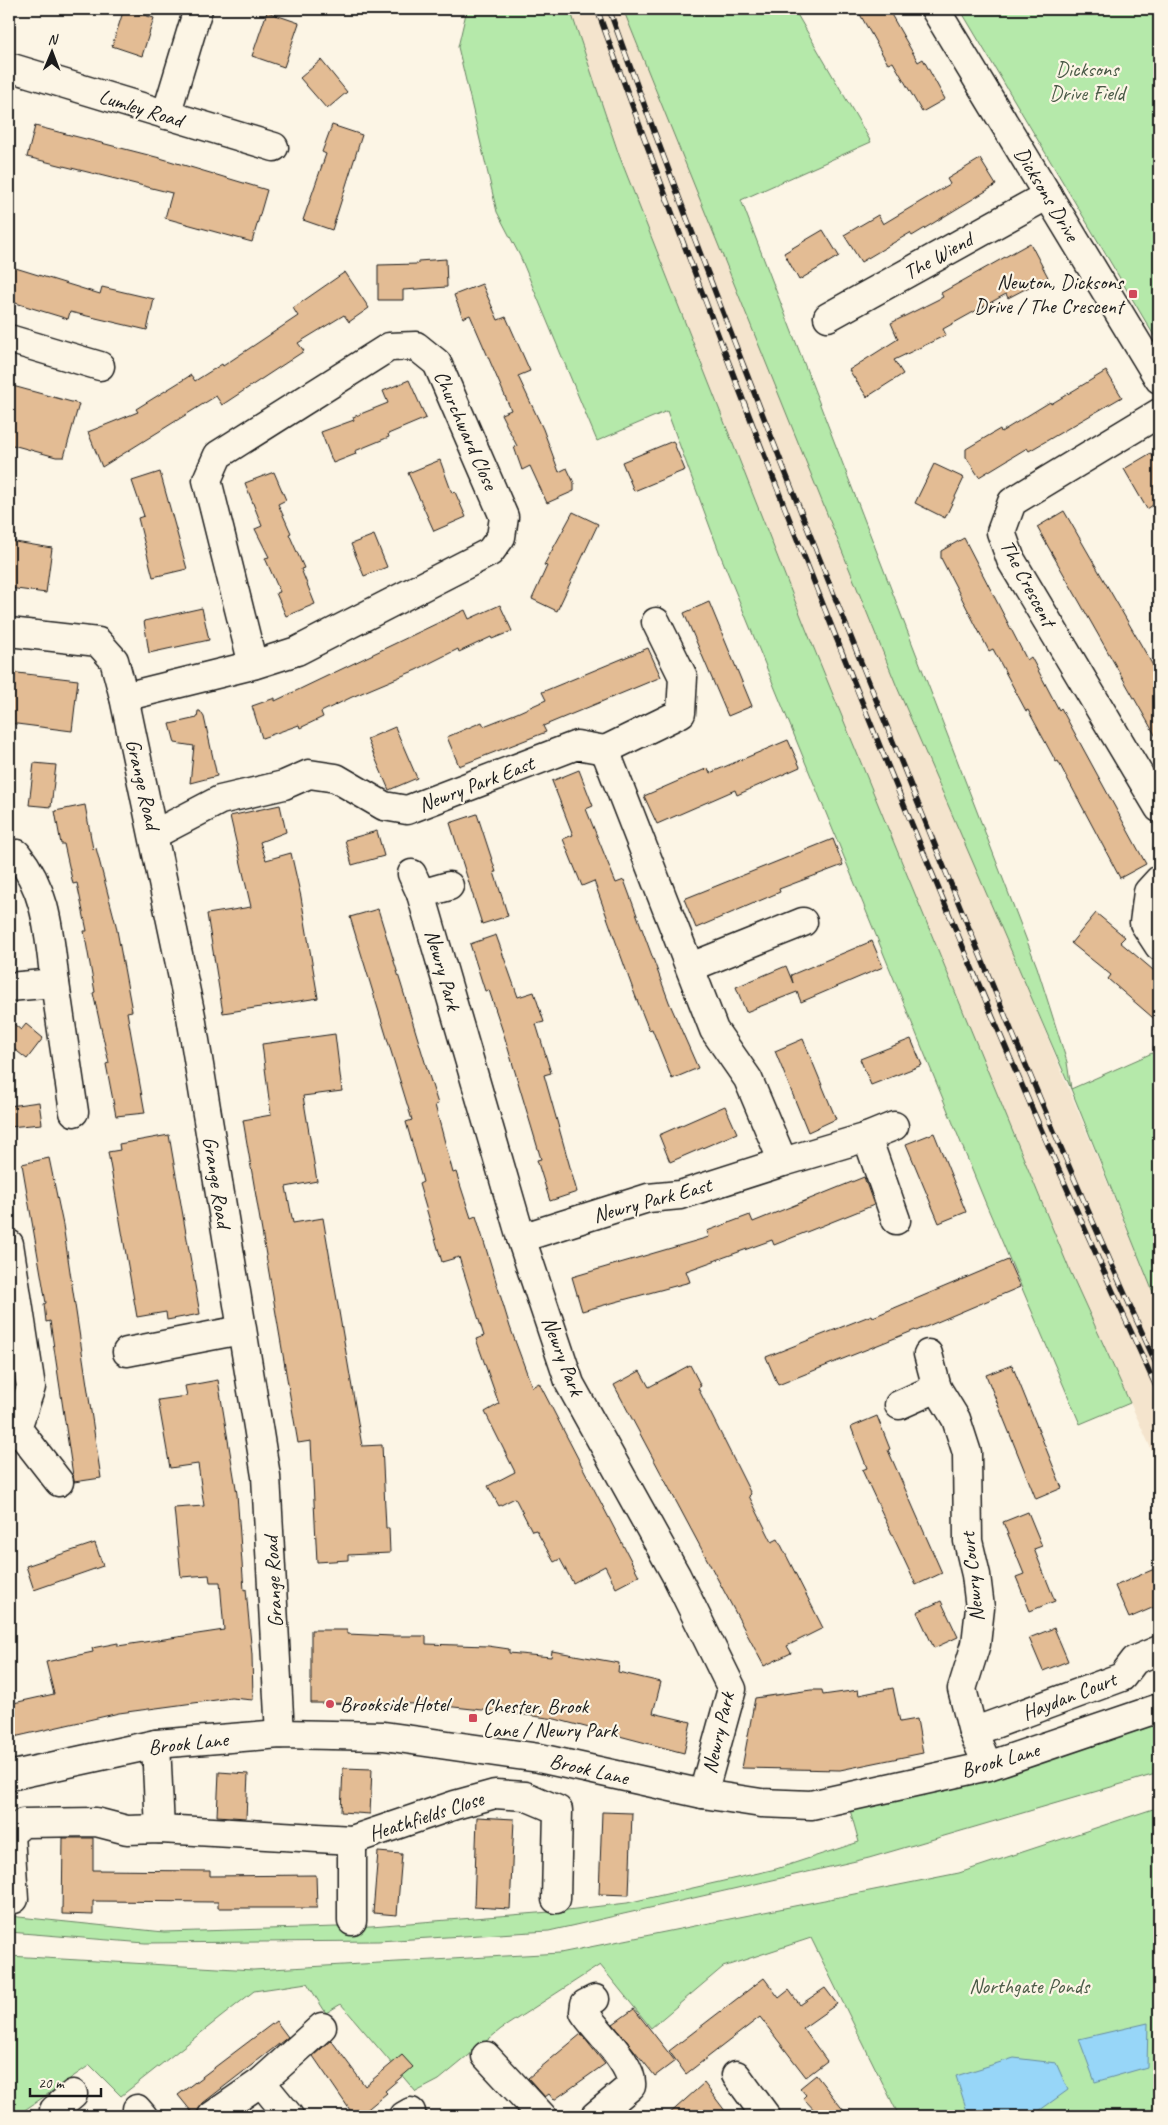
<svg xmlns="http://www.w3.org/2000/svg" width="1168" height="2125" font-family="Caveat,sans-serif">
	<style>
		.built { fill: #f4e4cd }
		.green { fill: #b5e9aa; stroke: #688263 }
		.water { fill: #97d6f8; stroke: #668ca0 }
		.building { fill: #e3bc94; stroke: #1c1c1c }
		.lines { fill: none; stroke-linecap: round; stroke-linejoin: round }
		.minor-casing { stroke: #1c1c1c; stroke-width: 31 }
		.minor { stroke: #fcf5e5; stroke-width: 28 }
		.rail-casing { stroke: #1c1c1c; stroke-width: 5.5 }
		.rail { stroke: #fcf5e5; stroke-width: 4; stroke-dasharray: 11; stroke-linecap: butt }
		.poi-dot { fill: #d1495b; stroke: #fcf5e5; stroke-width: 2 }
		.labels { text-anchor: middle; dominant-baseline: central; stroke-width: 4.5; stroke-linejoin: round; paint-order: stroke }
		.park-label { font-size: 21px; fill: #4a5a47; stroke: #fcf5e5 }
		.street-label { font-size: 21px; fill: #1c1c1c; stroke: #fcf5e5 }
		.poi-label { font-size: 21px; fill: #1c1c1c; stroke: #fcf5e5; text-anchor: start }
	</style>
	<rect width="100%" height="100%" fill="#fcf5e5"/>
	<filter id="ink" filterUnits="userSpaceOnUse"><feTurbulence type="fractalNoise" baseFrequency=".02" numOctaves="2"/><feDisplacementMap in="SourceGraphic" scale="10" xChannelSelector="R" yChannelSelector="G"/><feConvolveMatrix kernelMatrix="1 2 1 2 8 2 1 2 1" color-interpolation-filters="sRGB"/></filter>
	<g filter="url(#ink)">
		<path class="built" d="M570,9H623L1159,1307V1466L1070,1271L806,629L619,155Z"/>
		<g class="green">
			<path d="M467,9H570L619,155L806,629L1070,1271L1130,1403L1080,1424L986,1204L720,554L667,411L597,441L520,256L497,212L458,47Z"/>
			<path d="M623,9H794L871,142L741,200L1037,967L1067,1062L1071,1089L1159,1050V1307L1071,1089L897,687Z"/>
			<path d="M960,9H1159V344Z"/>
			<path d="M1159,1720V1773L869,1858L549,1931L378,1941L145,1943L9,1932V1916L164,1932L371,1926L550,1912L627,1903L776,1869L859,1842L850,1810Z"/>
			<path d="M1159,1807V2116H899L811,1938L723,1967L651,2028L600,1965L501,2029L439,2080L416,2092L341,2004L326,2013L307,1983L254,1991L121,2096L90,2065L16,2116H9V1956L253,1970L560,1953L959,1873Z"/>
		</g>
		<g class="water">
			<path d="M1148,2023L1147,2067L1095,2082L1079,2039Z"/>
			<path d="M1014,2058L1056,2063L1068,2090L1036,2113L967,2111L956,2076Z"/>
		</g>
		<g class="building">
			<path d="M124,9L154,18L142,56L112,46Z"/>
			<path d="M857,9H888L918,62L923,59L945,99L922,112L893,62L888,64Z"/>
			<path d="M267,12L299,23L284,67L252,56Z"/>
			<path d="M321,60L347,92L327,109L300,78Z"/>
			<path d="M332,125L362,135L332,230L303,220L326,154L322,152Z"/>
			<path d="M35,126L160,158L267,190L252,242L165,218L172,193L27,157Z"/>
			<path d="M980,159L996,185L912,236L910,233L861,262L844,235L878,215L883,224L950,184L947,179Z"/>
			<path d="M823,230L839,256L799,280L784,253Z"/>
			<path d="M1030,243L1048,277L1008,298L1006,294L943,329L946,335L894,360L903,374L867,397L849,370L898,339L891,323L943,297L941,293Z"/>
			<path d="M446,259L447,287L403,290V300H378V265L418,264V261Z"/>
			<path d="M9,266L100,294L102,287L154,299L147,330L70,312L68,319L9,301Z"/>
			<path d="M345,272L369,308L349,322L344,315L298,343L304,351L222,405L216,396L102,467L88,432L138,412L136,409L191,375L195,381L222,364L223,366L298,316L293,308Z"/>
			<path d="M482,284L498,320L506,317L530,371L518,376L543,429L559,472L567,468L574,483V491L547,503L530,466L522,470L514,447L517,446L501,414L511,410L470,315L463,318L454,295Z"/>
			<path d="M1106,371L1122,397L1029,451L1027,448L979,477L966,457V449L1000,429L1001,432L1050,402L1051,404Z"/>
			<path d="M409,380L426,418L388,434L389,437L355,451L356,454L333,463L321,432L354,420L353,417L388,403L383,391Z"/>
			<path d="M9,385L79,404L64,457H56L9,444Z"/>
			<path d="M673,441L685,470L634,491L622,462Z"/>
			<path d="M1151,453L1159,468V501L1147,509L1124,469Z"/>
			<path d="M440,460L452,493L455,492L466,517L434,531L408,473Z"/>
			<path d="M934,464L964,478L945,518L915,503Z"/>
			<path d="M160,472L187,569L153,577L138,518L144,516L132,481Z"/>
			<path d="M274,472L286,500L278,504L291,533L289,534L304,568L301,569L315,604L286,616L276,593L280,592L265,558L269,557L255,529L262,526L245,483Z"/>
			<path d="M1064,511L1159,676V742L1037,527Z"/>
			<path d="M573,512L598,524L557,611L532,599L547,566L544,565Z"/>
			<path d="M374,535L387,567L364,576L351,544Z"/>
			<path d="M964,538L1027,660L1031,657L1059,710L1061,708L1146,864L1120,878L1058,761L1056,762L1028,710L1026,711L993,649L989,651L941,558V551Z"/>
			<path d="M9,541L52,548L46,593L9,588Z"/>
			<path d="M709,602L752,706L728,716L684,613Z"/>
			<path d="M500,605L512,631L492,639L491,637L459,652L458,649L416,670L352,697L321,712L323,717L300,728L299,725L262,738L252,706L275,698V701L465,610L469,619Z"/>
			<path d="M202,608L209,640L149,653L144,621Z"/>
			<path d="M648,648L661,677L543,726L546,732L459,766L447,737L482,722L484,726L517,713L546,700L542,692Z"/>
			<path d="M9,672L78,680L72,731L9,723Z"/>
			<path d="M198,711H200L204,717L217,776L190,783L194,746L175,743L170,724L197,718Z"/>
			<path d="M395,727L417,778L389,790L367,739Z"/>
			<path d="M788,740L800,767L737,795L735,790L657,824L644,796L708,768L710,773Z"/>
			<path d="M34,763L56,765L51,807L29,805Z"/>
			<path d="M579,770L593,806L586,809L616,883L624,880L669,1002L698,1068L672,1079L652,1029L649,1030L635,995L594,881L582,886L563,839L573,835L552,781Z"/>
			<path d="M85,805L93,849L96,848L116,925L132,1011L127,1012L145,1113L116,1116L106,1064L109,1063L93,993L95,992L84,931H87L77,883L73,884L64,844H61L55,811Z"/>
			<path d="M280,805L286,832L260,842L266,860L291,853L301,897L318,998L223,1013L207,914L251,907L230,816Z"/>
			<path d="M477,814L496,872H494L508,916L482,924L450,823Z"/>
			<path d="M377,831L384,856L352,865L345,840Z"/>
			<path d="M833,839L843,865L779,889L780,892L696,928L684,899Z"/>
			<path d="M378,909L432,1085L438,1104L435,1105L453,1173L456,1172L471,1218L476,1216L510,1327L532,1387L539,1383L639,1576L616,1588L605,1566L573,1583L560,1559L554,1562L536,1530L532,1531L515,1498L499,1506L488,1486L515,1472L485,1412L499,1404L476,1339L484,1336L459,1257L442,1262L419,1184L423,1182L406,1122L412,1120L350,917Z"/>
			<path d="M1096,913L1125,937L1120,942L1159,975V1023L1108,979L1111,975L1071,943Z"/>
			<path d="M496,935L518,997L534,992L544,1022L536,1024L551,1073L544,1075L577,1192L550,1201L537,1160L541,1159L504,1035L489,990L485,991L470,944Z"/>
			<path d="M872,941L883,967L801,1002L797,992L746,1012L736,987L786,966L793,983L791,975Z"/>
			<path d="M9,1020L21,1030L26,1024L43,1038L27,1059L9,1045Z"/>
			<path d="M335,1034L342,1091L303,1096L317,1181L286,1187L293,1223L323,1218L362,1446L382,1445L386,1528H389L390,1553L348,1555V1560L317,1562L311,1441L298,1443L243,1120L271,1115L262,1044Z"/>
			<path d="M803,1039L836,1119L808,1132L775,1051Z"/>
			<path d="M911,1039L922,1065L871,1085L860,1059Z"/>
			<path d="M39,1102L42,1124L9,1127V1106Z"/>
			<path d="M725,1106L737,1133L670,1162L659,1135Z"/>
			<path d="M934,1133L966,1212L939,1223L906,1144Z"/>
			<path d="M169,1135L200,1314L167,1320L166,1312L137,1317L108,1152L120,1150L119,1144Z"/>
			<path d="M49,1158L63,1225L101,1478L74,1482L50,1321L46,1322L44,1304L46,1303L22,1164Z"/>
			<path d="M864,1177L874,1205L774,1245L772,1240L686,1271L690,1282L582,1311L572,1277L709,1237L707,1231L750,1215L753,1222Z"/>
			<path d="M1008,1260L1020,1287L916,1331L915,1330L778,1385L766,1357L872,1315L873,1317Z"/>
			<path d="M690,1365L701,1386L698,1388L751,1494L749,1496L772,1542L778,1539L823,1628L787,1646L791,1653L764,1666L614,1385L640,1371L649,1387Z"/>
			<path d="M1012,1365L1062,1488L1036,1499L986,1375Z"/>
			<path d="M218,1380L237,1494L244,1590L246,1589L252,1655L253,1700L231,1698L119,1713L14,1737L9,1716V1704L54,1694L46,1662L93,1652L92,1648L118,1643V1646L224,1630L220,1582H210L209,1575L181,1577L174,1508L204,1506L198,1464L170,1468L158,1400L187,1396L185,1386Z"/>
			<path d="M877,1416L890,1449L888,1450L942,1573L916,1585L862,1470L867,1468L851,1427Z"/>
			<path d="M1028,1512L1042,1546L1034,1549L1055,1601L1030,1611L1016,1577L1024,1574L1003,1522Z"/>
			<path d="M95,1543L103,1566L34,1590L26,1566Z"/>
			<path d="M1159,1567V1605L1129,1618L1115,1586Z"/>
			<path d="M941,1601L958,1637L934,1648L917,1612Z"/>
			<path d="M1054,1628L1068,1661L1043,1671L1029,1638Z"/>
			<path d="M311,1630H347V1634L392,1636H426V1644L488,1646L509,1649V1653L551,1657L552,1651L619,1663L618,1672L661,1682L653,1713L691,1722L684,1753L555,1719L511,1713L425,1704L311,1703Z"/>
			<path d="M893,1688L900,1722L917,1719L923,1753L840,1770L742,1768L755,1698L811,1690H822L823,1695L858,1690L859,1695Z"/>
			<path d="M343,1768L372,1769L370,1814L341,1812Z"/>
			<path d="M219,1772L248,1774L246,1818L217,1816Z"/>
			<path d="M602,1812L632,1813L629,1895L599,1894Z"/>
			<path d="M477,1817L514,1819L510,1909L474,1907Z"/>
			<path d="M63,1838H93V1870L210,1871V1876L316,1875L317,1908H218V1902L93,1901V1915L62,1914Z"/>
			<path d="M378,1852L402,1854L397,1915L373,1913Z"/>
			<path d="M764,1978L779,1998L789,1990L800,2005L825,1988L837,2004L803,2028L827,2061L806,2077L760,2017L686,2074L669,2051Z"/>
			<path d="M634,2009L675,2061L655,2076L613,2024Z"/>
			<path d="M276,2021L288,2037L203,2103L195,2116L178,2095Z"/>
			<path d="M581,2034L605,2064L554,2100L549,2094L545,2097L528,2078Z"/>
			<path d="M331,2040L365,2086L402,2055L413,2067L385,2091L387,2093L363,2113L359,2109L352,2113L313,2056Z"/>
			<path d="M816,2075L837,2102L848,2116H820L803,2098L806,2095L800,2088Z"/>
			<path d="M704,2083L729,2116H667Z"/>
		</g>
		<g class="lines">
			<g class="minor-casing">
				<g id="minor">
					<path d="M935,9L1159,379"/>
					<path d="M9,67L274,147"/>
					<path d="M166,115L198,9"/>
					<path d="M828,317L1048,195"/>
					<path d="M9,339L100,366"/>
					<path d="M1159,413L1012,502L1001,532L1011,560L1159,808"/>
					<path d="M9,632L98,642L114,660L124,697L191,1016L266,1476L280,1734"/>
					<path d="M124,697L253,665L297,651L490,552L501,537L504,517L437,363L416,346L389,347L218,455L207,480L253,665"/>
					<path d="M605,750L681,713L683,677L656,622"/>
					<path d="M155,834L220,800L284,785L309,774L336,778L384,806L407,810L577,745L605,750L714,1030L748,1079L783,1162L680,1195L648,1198L521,1238"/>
					<path d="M17,854C48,892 49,936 55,983"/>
					<path d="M412,874L421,894L521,1238L570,1384L676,1575L732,1689L703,1794"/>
					<path d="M1159,880L1148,892L1144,923L1159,946"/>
					<path d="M421,894L449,886"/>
					<path d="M691,967L803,922"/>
					<path d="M9,987L55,983L74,1112"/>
					<path d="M867,1137L896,1220"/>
					<path d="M783,1162L867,1137L894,1126"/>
					<path d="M9,1244L31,1387L17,1428L9,1430"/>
					<path d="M127,1352L241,1330"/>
					<path d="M928,1354L937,1388L956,1419L967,1453L968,1541L976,1575L980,1608L976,1644L962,1689L973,1732L988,1766"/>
					<path d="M899,1405L937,1388"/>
					<path d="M17,1428L59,1482"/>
					<path d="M973,1732L1122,1677L1135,1660L1159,1650"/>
					<path d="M156,1744L160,1829"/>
					<path d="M9,1776L156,1744L280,1734L384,1736L539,1758L703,1794L761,1803L811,1805L988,1766L1159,1708"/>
					<path d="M352,1840V1921"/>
					<path d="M14,1899L10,1834L23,1823L96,1822L127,1830L160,1829L352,1840L455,1805L495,1794L525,1796L558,1810L556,1899"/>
					<path d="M595,1999L585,2004L584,2012C596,2031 634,2064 631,2086L595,2116"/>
					<path d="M486,2056L542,2116"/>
					<path d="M736,2075L766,2116"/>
					<path d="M261,2082L289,2116"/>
					<path d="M137,2109L143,2116"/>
					<path d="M56,2116L54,2110L73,2094"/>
					<path d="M212,2116L261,2082L322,2027"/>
					<path d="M404,2116L411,2112"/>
				</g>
			</g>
			<use href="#minor" class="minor"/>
			<g class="rail-casing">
				<g id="rail">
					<path d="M597,9C767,477 951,940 1159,1393"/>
					<path d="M609,9C693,240 783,469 875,697C966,923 1058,1148 1159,1370"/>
				</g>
			</g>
			<use href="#rail" class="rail"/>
		</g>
	</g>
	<g class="poi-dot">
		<rect x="1128" y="289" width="10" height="10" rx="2.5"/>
		<circle cx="330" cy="1704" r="5"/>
		<rect x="468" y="1713" width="10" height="10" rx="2.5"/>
	</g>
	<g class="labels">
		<g class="park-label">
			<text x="1087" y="69">Dicksons<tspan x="1087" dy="24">Drive Field</tspan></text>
			<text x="1029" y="1986">Northgate Ponds</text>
		</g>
		<g class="street-label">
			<text transform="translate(141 108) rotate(17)">Lumley Road</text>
			<text transform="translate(1047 194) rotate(59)">Dicksons Drive</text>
			<text transform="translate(938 256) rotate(-29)">The Wiend</text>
			<text transform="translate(466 430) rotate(66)">Churchward Close</text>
			<text transform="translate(1028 583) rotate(62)">The Crescent</text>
			<text transform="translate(143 784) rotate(77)">Grange Road</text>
			<text transform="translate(476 784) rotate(-21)">Newry Park East</text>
			<text transform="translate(443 970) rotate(74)">Newry Park</text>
			<text transform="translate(217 1182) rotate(81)">Grange Road</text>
			<text transform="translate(652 1200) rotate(-15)">Newry Park East</text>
			<text transform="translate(563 1356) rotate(69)">Newry Park</text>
			<text transform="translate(972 1577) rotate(-96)">Newry Court</text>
			<text transform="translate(273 1582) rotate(-93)">Grange Road</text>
			<text transform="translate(1069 1696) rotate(-21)">Haydan Court</text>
			<text transform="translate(718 1733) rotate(-77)">Newry Park</text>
			<text transform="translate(188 1743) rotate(-6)">Brook Lane</text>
			<text transform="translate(1000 1760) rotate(-16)">Brook Lane</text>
			<text transform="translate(589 1769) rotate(13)">Brook Lane</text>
			<text transform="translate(426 1816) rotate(-18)">Heathfields Close</text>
		</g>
		<g class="poi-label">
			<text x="1123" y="282" text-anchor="end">Newton, Dicksons<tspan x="1123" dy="24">Drive / The Crescent</tspan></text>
			<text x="340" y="1704">Brookside Hotel</text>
			<text x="483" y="1706">Chester, Brook<tspan x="483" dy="24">Lane / Newry Park</tspan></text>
		</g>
	</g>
	<rect width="1168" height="2125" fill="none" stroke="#fcf5e5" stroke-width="30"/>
	<rect x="15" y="15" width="1138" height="2095" fill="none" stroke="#1c1c1c" stroke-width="2" filter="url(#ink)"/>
	<g transform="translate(52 52) rotate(1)" stroke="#fcf5e5" stroke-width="4" paint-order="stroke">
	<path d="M0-4L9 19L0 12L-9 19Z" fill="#1c1c1c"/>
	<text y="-8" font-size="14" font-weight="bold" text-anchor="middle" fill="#1c1c1c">N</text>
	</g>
	<path d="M30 2088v8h71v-8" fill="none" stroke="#1c1c1c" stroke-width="2.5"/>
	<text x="38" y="2088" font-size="15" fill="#1c1c1c" stroke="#fcf5e5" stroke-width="4" paint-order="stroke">20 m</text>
</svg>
